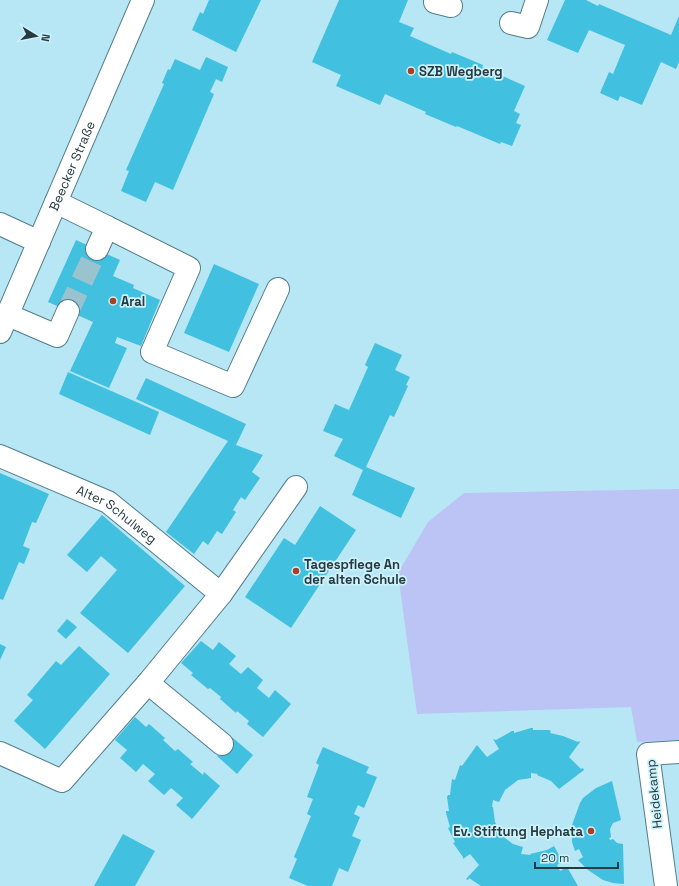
<svg xmlns="http://www.w3.org/2000/svg" width="679" height="886" font-family="'Space Grotesk',sans-serif">
	<style>
		.green { fill: #bcc4f5 }
		.building { fill: #41c0df }
		.lines { fill: none; stroke-linecap: round; stroke-linejoin: round }
		.minor-tunnel { stroke: #9ac3d0; stroke-width: 22; stroke-dasharray: 22 11; stroke-linecap: butt }
		.minor-casing { stroke: #527d8a; stroke-width: 24 }
		.minor { stroke: #fff; stroke-width: 22 }
		.poi-dot { fill: #a94120; stroke: #ccf2fc; stroke-width: 1.5 }
		.labels { text-anchor: middle; dominant-baseline: central; stroke-width: 3.5; stroke-linejoin: round; paint-order: stroke }
		.poi-label { font-size: 13px; font-weight: bold; fill: #26393e; stroke: #ccf2fc; text-anchor: start }
		.street-label { font-size: 13px; fill: #26393e; stroke: #ccf2fc }
	</style>
	<rect width="100%" height="100%" fill="#b7e6f4"/>
	<path class="green" d="M679,489V740L637,742L631,707L417,714L398,573L428,522L464,493Z"/>
	<g class="building">
		<path d="M209,0H261L236,52L192,30L200,12L203,14Z"/>
		<path d="M339,0H408L399,22L414,28L410,36L451,54L452,52L483,65L482,67L525,86L514,111L520,114L516,123L521,125L512,146L501,142L500,144L457,126L456,127L425,114L426,112L385,94L380,105L336,86L341,75L312,62Z"/>
		<path d="M565,0H586L598,6L599,4L671,35L679,16V62L676,69L661,62L642,105L620,96L618,101L600,93L609,72L613,74L625,45L589,30L578,53L547,40Z"/>
		<path d="M206,57L228,67L222,82L216,79L210,92L214,94L173,190L155,182L146,202L121,191L129,171L126,170L164,84L162,83L168,69L170,70L175,59L200,70Z"/>
		<path d="M76,240L120,260L113,276L134,285L133,288L160,300L141,346L117,337L115,343L127,348L109,388L70,371L93,322L48,302Z"/>
		<path d="M214,264L259,284L229,352L184,333Z"/>
		<path d="M375,343L402,355L395,370L410,377L406,385L408,386L394,417L390,415L366,467L415,488L401,518L352,495L363,470L334,456L343,439L323,431L335,404L349,410L368,367L365,365Z"/>
		<path d="M68,372L159,412L150,435L59,394Z"/>
		<path d="M146,378L246,424L236,445L263,455L252,472L260,478L245,500L241,497L233,510L236,512L222,534L217,531L208,545L203,541L194,554L166,532L228,441L136,399Z"/>
		<path d="M0,473L49,494L36,523L32,522L23,546L30,549L24,564L19,562L3,600L0,599Z"/>
		<path d="M320,506L356,530L291,628L245,597L284,538L295,545Z"/>
		<path d="M102,515L185,586L128,653L80,613L117,570L101,556L87,572L67,555Z"/>
		<path d="M67,619L77,627L66,639L57,631Z"/>
		<path d="M201,641L213,650L219,642L236,656L229,664L241,674L248,667L263,680L257,688L269,698L275,690L291,704L263,737L247,724L249,721L237,711L236,713L220,699L221,697L210,688L208,689L191,675L193,673L181,663Z"/>
		<path d="M0,644L6,647L0,660Z"/>
		<path d="M79,646L110,674L45,749L14,721L33,700L27,695L56,661L61,665Z"/>
		<path d="M135,717L146,727L149,724L165,738L163,740L175,751L178,749L193,762L190,764L203,775L204,772L220,786L192,819L176,805L183,798L171,788L164,795L148,781L155,774L143,764L136,772L120,758L127,750L115,740Z"/>
		<path d="M531,728H533V730H549L551,731L550,733L563,736L578,742L579,741L580,742L569,757L581,769L583,768L584,770L559,789L551,781L537,775L538,774L531,773V778L518,780L505,790L499,802L493,800L492,807H493L495,822L501,833L505,838L513,844L523,847L521,854L531,855L530,854L547,850L554,846L563,862L557,865L560,871L567,867L578,886H481L469,878L468,880L466,879L479,865L470,854L463,859V857L453,843L455,842L448,828L450,827L446,813V811H449L447,797L448,795H450L452,779L455,780L460,765L462,766L477,745L487,757L499,749L493,739L496,740L512,731H514V733Z"/>
		<path d="M233,738L253,755L237,774L217,756Z"/>
		<path d="M323,747L369,767L366,773L377,777L364,808L358,805L354,814L360,817L352,836L361,840L348,872L339,868L332,886H308L289,878L297,859L294,857L311,816L307,814L313,799L307,797L319,765L316,763Z"/>
		<path d="M612,781L621,820L613,823L610,829L611,837L609,838L610,840L613,839L617,843L623,844L624,884L613,883L603,880L588,870L578,860L583,857L579,849L575,851L572,842V825L580,803L583,798L596,788Z"/>
		<path d="M123,834L155,851L135,886H94Z"/>
	</g>
	<g class="lines">
		<path class="minor-tunnel" d="M68,311L97,249"/>
		<g class="minor-casing">
			<g id="minor">
				<path d="M436,0L435,2L451,6"/>
				<path d="M511,23L528,27L537,0"/>
				<path d="M56,202L107,227L97,249"/>
				<path d="M0,224L39,242"/>
				<path d="M107,227L189,268L152,352L233,386L278,289"/>
				<path d="M8,315L57,336L68,311"/>
				<path id="s1" d="M0,332L143,0"/>
				<path id="s2" d="M0,456L108,502L221,594"/>
				<path d="M148,683L222,744"/>
				<path d="M0,753L62,781L148,683L221,594L296,487"/>
				<path d="M666,886L648,754L679,752"/>
			</g>
		</g>
		<use href="#minor" class="minor"/>
	</g>
	<g class="poi-dot">
		<circle cx="411" cy="71" r="4"/>
		<circle cx="113" cy="301" r="4"/>
		<circle cx="296" cy="571" r="4"/>
		<circle cx="591" cy="831" r="4"/>
	</g>
	<g class="labels">
		<g class="poi-label">
			<text x="419" y="71">SZB Wegberg</text>
			<text x="121" y="301">Aral</text>
			<text x="304" y="564">Tagespflege An<tspan x="304" dy="15">der alten Schule</tspan></text>
			<text x="583" y="831" text-anchor="end">Ev. Stiftung Hephata</text>
		</g>
		<g class="street-label">
			<text stroke="none"><textPath href="#s1" startOffset="181">Beecker Straße</textPath></text>
			<text stroke="none"><textPath href="#s2" startOffset="131">Alter Schulweg</textPath></text>
			<text transform="translate(654 794) rotate(-96)">Heidekamp</text>
		</g>
	</g>
	<g transform="translate(36 36) rotate(100)" stroke="#ccf2fc" stroke-width="3" paint-order="stroke">
	<path d="M0-3L7 15L0 10L-7 15Z" fill="#26393e"/>
	<text y="-6" font-size="11" font-weight="bold" text-anchor="middle" fill="#26393e">N</text>
	</g>
	<path d="M535 862v6h83v-6" fill="none" stroke="#26393e" stroke-width="2"/>
	<text x="541" y="862" font-size="12" fill="#26393e" stroke="#ccf2fc" stroke-width="3" paint-order="stroke">20 m</text>
</svg>
